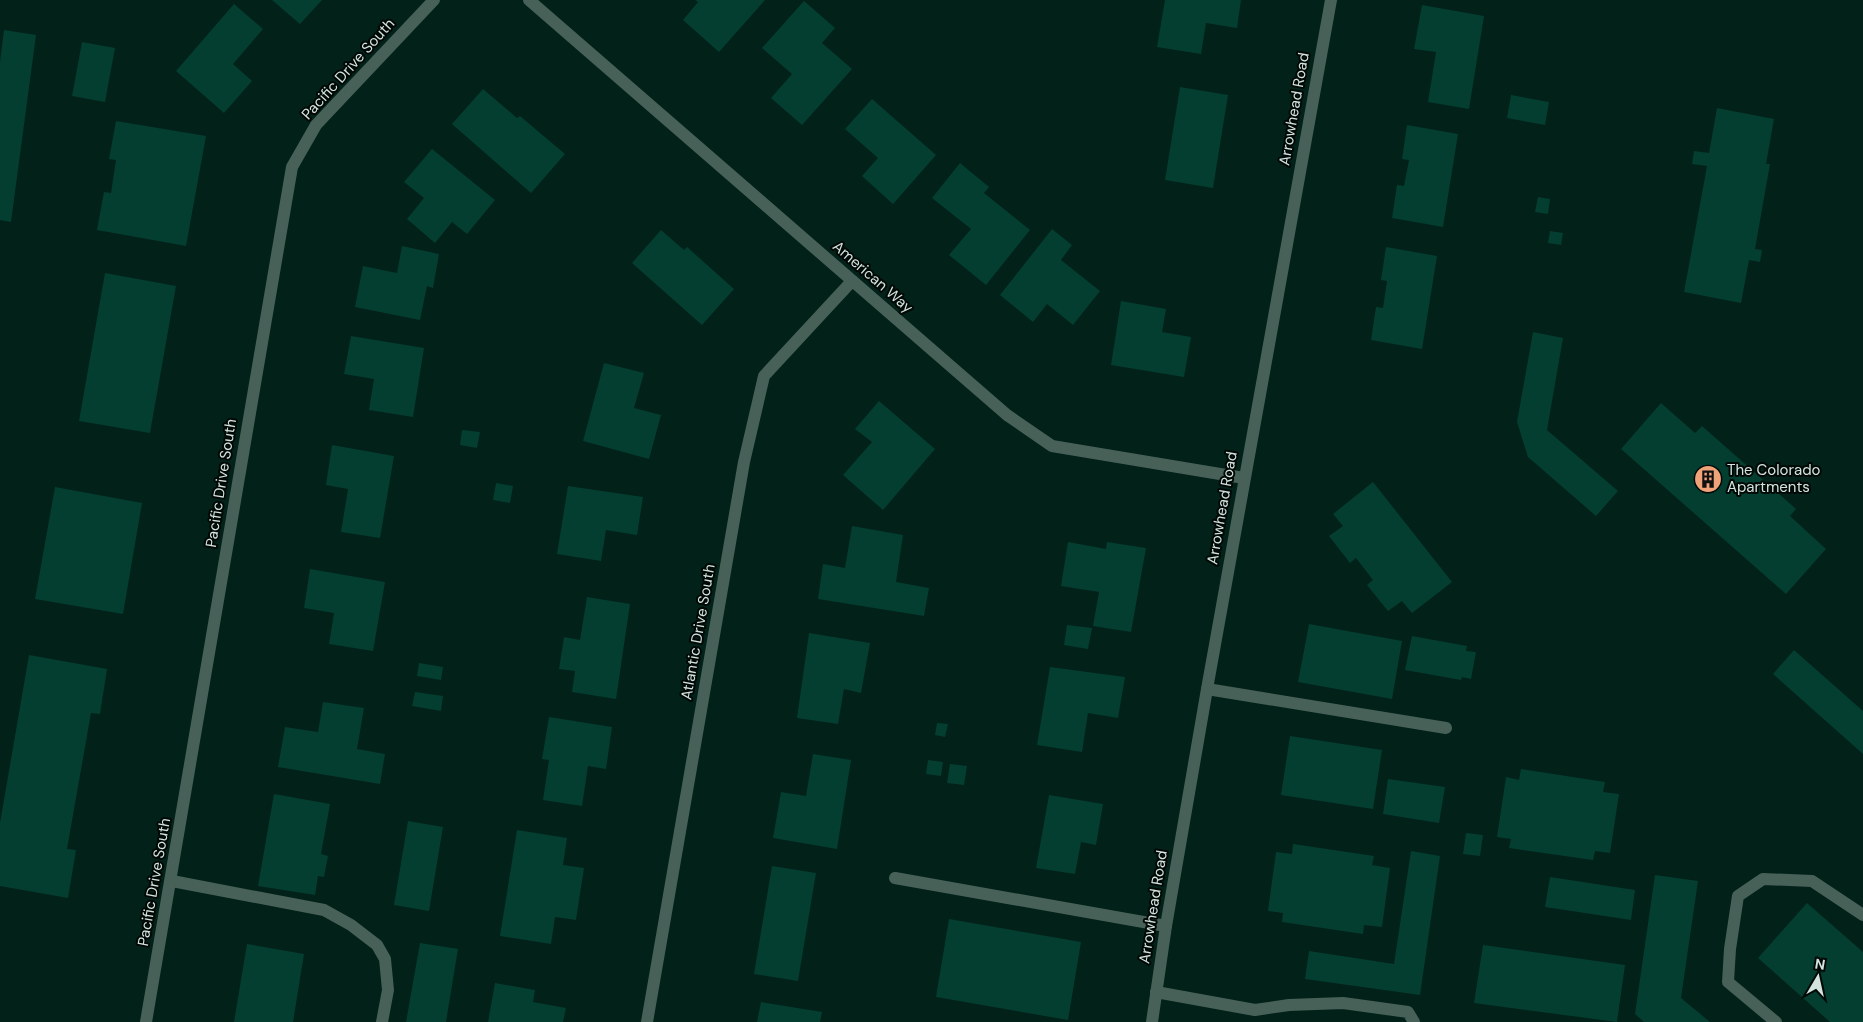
<svg xmlns="http://www.w3.org/2000/svg" width="1863" height="1022" font-family="'DM Sans',sans-serif">
	<style>
		.building { fill: #043e30 }
		.lines { fill: none; stroke-linecap: round; stroke-linejoin: round }
		.service { stroke: #476158; stroke-width: 12 }
		.minor { stroke: #476158; stroke-width: 12 }
		.labels { text-anchor: middle; dominant-baseline: central; stroke-width: 4; stroke-linejoin: round; paint-order: stroke }
		.street-label { font-size: 15px; fill: #d3e4de; stroke: #010805 }
		.poi-label { font-size: 15px; fill: #d3e4de; stroke: #010805; text-anchor: start }
	</style>
	<rect width="100%" height="100%" fill="#022119"/>
	<g class="building">
		<path d="M272,0H322L300,24Z"/>
		<path d="M695,0H765L719,52L683,20L698,2Z"/>
		<path d="M1165,0H1241L1237,28L1206,23L1201,54L1157,47Z"/>
		<path d="M804,1L835,28L822,43L852,69L802,125L771,98L792,74L762,48Z"/>
		<path d="M234,4L263,29L233,64L252,81L224,113L176,71Z"/>
		<path d="M1422,5L1484,16L1469,109L1428,102L1436,52L1414,49Z"/>
		<path d="M4,30L36,35L11,222L0,220V62Z"/>
		<path d="M82,42L115,48L105,102L72,96Z"/>
		<path d="M1180,87L1228,95L1213,188L1165,180Z"/>
		<path d="M483,89L517,118L520,116L565,154L531,193L452,124Z"/>
		<path d="M1511,95L1549,102L1545,125L1507,118Z"/>
		<path d="M872,99L936,155L893,204L862,176L878,158L845,129Z"/>
		<path d="M1717,108L1774,119L1766,164H1770L1755,249L1762,250L1760,262L1749,260L1741,303L1684,292L1707,166L1692,164L1694,151L1709,153Z"/>
		<path d="M116,121L206,136L186,246L97,230L104,192L111,193L116,160L109,159Z"/>
		<path d="M1407,125L1458,134L1443,227L1392,218L1397,185L1404,186L1409,160L1402,159Z"/>
		<path d="M432,149L495,200L467,234L452,222L435,243L407,219L424,198L404,182Z"/>
		<path d="M960,163L989,187L984,193L1030,230L986,285L949,255L971,229L932,198Z"/>
		<path d="M1538,197L1550,199L1548,214L1535,212Z"/>
		<path d="M1052,229L1072,245L1061,260L1100,291L1073,325L1047,304L1033,322L1000,295Z"/>
		<path d="M661,230L684,250L687,247L734,289L702,325L632,263Z"/>
		<path d="M1550,231L1563,233L1561,245L1548,243Z"/>
		<path d="M402,246L439,254L433,288L427,286L420,320L355,307L363,266L397,273Z"/>
		<path d="M1386,247L1437,256L1422,349L1371,340L1376,307L1383,308L1387,281L1381,280Z"/>
		<path d="M105,273L176,286L150,433L79,421Z"/>
		<path d="M1121,301L1166,309L1162,332L1191,337L1184,377L1111,365Z"/>
		<path d="M1533,332L1563,338L1547,430L1618,491L1596,516L1528,457L1517,422Z"/>
		<path d="M351,336L424,348L413,417L369,410L374,379L344,374Z"/>
		<path d="M604,363L644,373L634,408L661,415L649,459L583,441Z"/>
		<path d="M879,401L935,449L883,510L843,475L872,442L855,429Z"/>
		<path d="M1661,403L1695,433L1702,426L1796,509L1790,516L1826,549L1786,594L1621,449Z"/>
		<path d="M462,430L480,432L477,448L460,445Z"/>
		<path d="M332,445L394,456L380,538L341,532L348,489L326,485Z"/>
		<path d="M1373,482L1452,582L1412,613L1402,601L1388,611L1367,585L1373,580L1356,558L1350,563L1329,536L1343,526L1333,514Z"/>
		<path d="M496,483L513,486L510,503L493,500Z"/>
		<path d="M568,486L643,497L637,535L606,530L601,561L557,554Z"/>
		<path d="M55,487L142,503L123,614L35,599Z"/>
		<path d="M852,526L903,535L896,582L929,588L924,616L818,599L823,564L845,568Z"/>
		<path d="M1068,542L1106,549L1107,542L1146,548L1131,632L1093,626L1099,592L1061,586Z"/>
		<path d="M310,569L385,582L373,651L329,644L334,613L304,608Z"/>
		<path d="M587,597L630,604L616,699L572,692L575,671L559,669L564,637L580,640Z"/>
		<path d="M1309,624L1402,641L1392,699L1298,682Z"/>
		<path d="M1067,625L1092,628L1088,649L1064,645Z"/>
		<path d="M809,633L870,643L861,693L844,689L838,724L797,718Z"/>
		<path d="M1412,636L1467,646L1466,651L1476,652L1471,679L1462,677L1461,680L1405,670Z"/>
		<path d="M1794,650L1863,711V754L1773,674Z"/>
		<path d="M29,655L107,669L100,714L91,713L67,849L76,850L68,898L0,886V823Z"/>
		<path d="M419,663L443,667L441,680L417,676Z"/>
		<path d="M1050,667L1125,677L1118,718L1088,713L1082,752L1037,745Z"/>
		<path d="M415,692L443,696L441,711L412,706Z"/>
		<path d="M323,702L364,708L357,749L385,754L380,784L278,767L285,727L318,732Z"/>
		<path d="M549,717L612,727L606,769L588,766L582,806L543,800L549,760L542,759Z"/>
		<path d="M937,723L948,724L945,737L935,735Z"/>
		<path d="M1290,736L1382,750L1373,809L1281,795Z"/>
		<path d="M813,754L851,760L837,849L773,838L781,792L806,796Z"/>
		<path d="M928,760L943,762L941,776L926,774Z"/>
		<path d="M950,764L967,766L964,785L947,783Z"/>
		<path d="M1521,769L1605,782L1603,792L1619,794L1610,853L1595,851L1593,860L1509,848L1511,839L1497,837L1506,777L1519,780Z"/>
		<path d="M1388,779L1445,787L1439,823L1383,814Z"/>
		<path d="M274,794L330,804L321,854L328,856L324,877L318,876L315,895L258,886Z"/>
		<path d="M1049,795L1103,804L1096,845L1081,842L1075,874L1036,868Z"/>
		<path d="M408,821L443,827L429,911L394,905Z"/>
		<path d="M517,830L567,838L563,865L584,868L576,920L555,917L551,944L500,936Z"/>
		<path d="M1466,833L1483,835L1480,856L1463,854Z"/>
		<path d="M1293,844L1374,856L1372,865L1390,868L1382,927L1364,925L1363,934L1282,922L1283,913L1268,911L1276,852L1292,854Z"/>
		<path d="M1411,851L1440,856L1420,995L1305,979L1309,951L1394,964Z"/>
		<path d="M772,866L816,873L798,981L754,974Z"/>
		<path d="M1655,875L1698,881L1681,998L1710,1022H1644L1635,1014Z"/>
		<path d="M1550,877L1635,890L1631,920L1545,907Z"/>
		<path d="M1807,903L1863,952V1022H1830L1758,958Z"/>
		<path d="M949,919L1081,942L1068,1020L936,997Z"/>
		<path d="M420,943L458,949L446,1022H406Z"/>
		<path d="M247,944L304,954L293,1022H234Z"/>
		<path d="M1483,945L1625,965L1617,1022L1474,1003Z"/>
		<path d="M495,983L535,990L533,1002L566,1008L563,1022H488Z"/>
		<path d="M761,1002L822,1012L820,1022H757Z"/>
	</g>
	<g class="lines">
		<g class="service">
			<path d="M1207,689L1446,728"/>
			<path d="M895,878L1166,926"/>
			<path d="M172,881L324,910L351,925L377,945L385,959L388,990L382,1022"/>
			<path d="M1156,992L1255,1010L1289,1005L1343,1003L1408,1012L1414,1022"/>
			<path d="M1776,1022L1728,982L1730,949L1738,896L1763,879L1812,881L1863,915"/>
		</g>
		<g class="minor">
			<path d="M529,0L1007,415L1052,446L1244,478"/>
			<path d="M146,1022L292,167L316,125L434,0"/>
			<path d="M647,1022L744,462L764,376L852,281"/>
			<path d="M1152,1022L1166,926L1207,689L1331,0"/>
		</g>
	</g>
	<defs>
		<g id="building-disc" transform="scale(1.4375)"><circle r="9.5" fill="#f0a279" stroke="#010805"/><path d="M-4-6H4V6H1V3H-1V6H-4ZM-2.5-4.3h1.7v1.8h-1.7ZM.8-4.3h1.7v1.8H.8ZM-2.5-1h1.7V.8h-1.7ZM.8-1h1.7V.8H.8Z" fill="#111"/></g>
	</defs>
	<g fill-rule="evenodd">
		<use href="#building-disc" x="1708" y="479"/>
	</g>
	<g class="labels">
		<g class="street-label">
			<text transform="translate(348 69) rotate(-48)">Pacific Drive South</text>
			<text transform="translate(1294 109) rotate(-80)">Arrowhead Road</text>
			<text transform="translate(873 277) rotate(41)">American Way</text>
			<text transform="translate(221 483) rotate(-81)">Pacific Drive South</text>
			<text transform="translate(1222 508) rotate(-80)">Arrowhead Road</text>
			<text transform="translate(698 632) rotate(-80)">Atlantic Drive South</text>
			<text transform="translate(154 882) rotate(-80)">Pacific Drive South</text>
			<text transform="translate(1153 907) rotate(-81)">Arrowhead Road</text>
		</g>
		<g class="poi-label">
			<text x="1727" y="470">The Colorado<tspan x="1727" dy="17">Apartments</tspan></text>
		</g>
	</g>
	<g transform="translate(1818 977) rotate(9)" stroke="#010805" stroke-width="4" paint-order="stroke">
	<path d="M0-4L9 19L0 12L-9 19Z" fill="#d3e4de"/>
	<text y="-8" font-size="14" font-weight="bold" text-anchor="middle" fill="#d3e4de">N</text>
	</g>
</svg>
